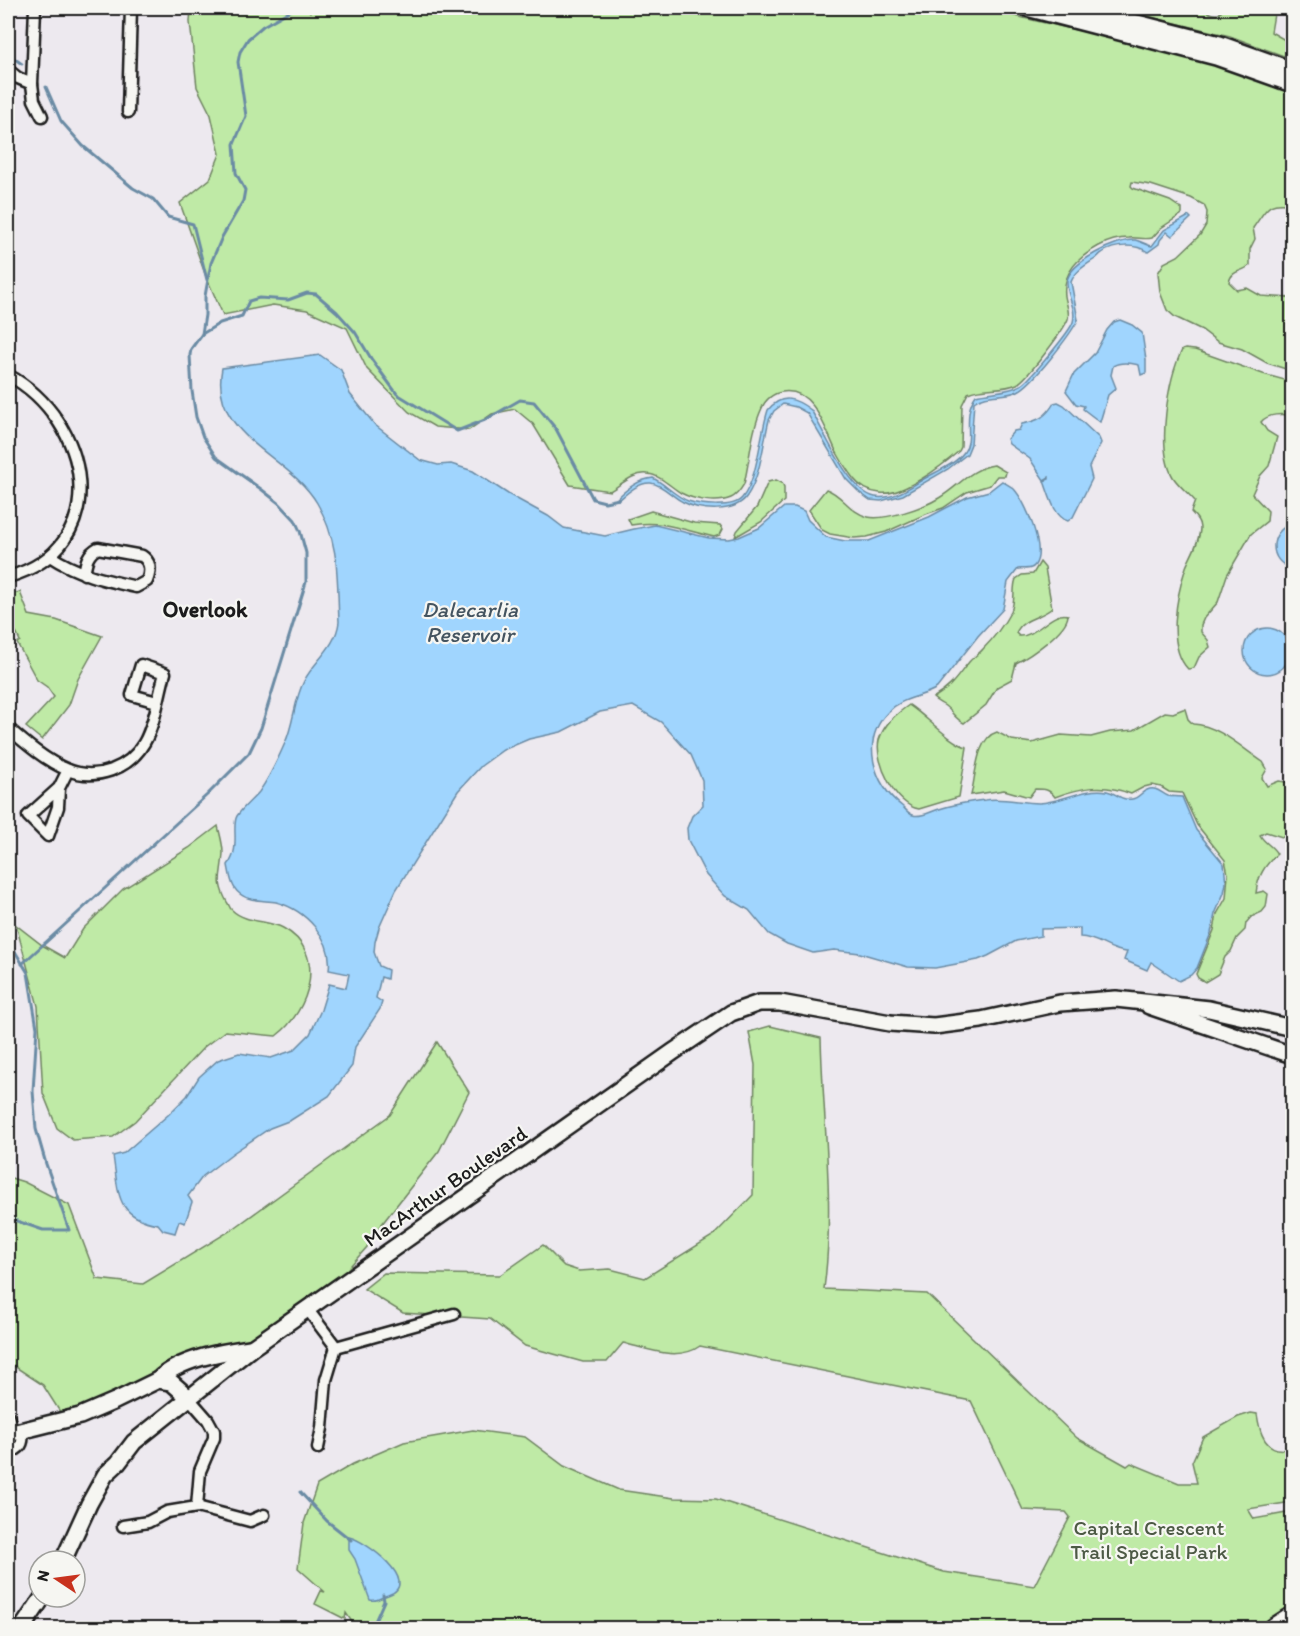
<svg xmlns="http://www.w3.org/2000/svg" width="1300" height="1636" font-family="Itim,sans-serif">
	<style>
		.green { fill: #bfeaa6; stroke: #6e8361; stroke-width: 1.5 }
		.water { fill: #a0d5fe; stroke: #6b8ba4; stroke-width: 1.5 }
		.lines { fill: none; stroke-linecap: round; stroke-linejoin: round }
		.stream { stroke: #6b8ba4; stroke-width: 3 }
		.street-casing { stroke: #1c1c1c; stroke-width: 15 }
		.secondary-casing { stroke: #1c1c1c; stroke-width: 20 }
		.highway-casing { stroke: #1c1c1c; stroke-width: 24 }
		.street { stroke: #f6f6f2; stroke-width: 10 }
		.secondary { stroke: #f6f6f2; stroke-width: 15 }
		.highway { stroke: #f6f6f2; stroke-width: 20 }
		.labels { text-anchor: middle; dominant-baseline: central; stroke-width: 4.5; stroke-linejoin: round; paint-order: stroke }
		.street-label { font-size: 21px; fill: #1c1c1c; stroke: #f6f6f2 }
		.park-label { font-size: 21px; fill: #4d5a45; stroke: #f6f6f2 }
		.neighbourhood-label { font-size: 22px; font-weight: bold; fill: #1c1c1c; stroke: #f6f6f2 }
		.water-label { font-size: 22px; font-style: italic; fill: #445460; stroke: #f6f6f2 }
	</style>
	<rect width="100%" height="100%" fill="#ede9ef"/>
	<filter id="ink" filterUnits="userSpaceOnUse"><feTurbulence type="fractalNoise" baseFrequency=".0167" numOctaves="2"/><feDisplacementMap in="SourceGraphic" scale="12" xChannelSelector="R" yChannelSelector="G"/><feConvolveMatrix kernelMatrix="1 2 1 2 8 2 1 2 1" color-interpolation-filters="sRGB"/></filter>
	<g filter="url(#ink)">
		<g class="green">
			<path d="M191,8H307L310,12L315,8H994L1011,15C1105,37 1202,56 1292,92V205C1267,200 1267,209 1253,228L1255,239L1250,249V265C1242,273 1232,269 1229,282L1237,290L1247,288L1261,296L1292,298V371L1267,363L1242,349L1218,342L1202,330L1175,317L1167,310L1160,292L1158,273L1164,263L1178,256L1200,235L1206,225L1207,212L1204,205L1191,198L1151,185L1132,182L1131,186L1133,188L1170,201L1182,209V214L1161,228L1152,238C1144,240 1137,237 1129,238C1119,238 1108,241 1099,246C1079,257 1062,272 1065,296C1066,303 1070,312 1068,319C1064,330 1027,379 1017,384C1002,391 983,386 968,393L962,405L961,447L959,451C943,465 902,497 880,493C869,492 860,487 853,478C847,470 841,460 836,451C825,429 814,387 782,392C773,393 765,400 762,408C751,431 750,460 744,484C741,489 738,495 731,498C717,504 694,500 681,493C671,487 660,475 648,474C634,472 622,484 610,491L570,485L533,424L515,409L492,414L469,430L435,427L409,412L367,369L347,328L307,310L273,305L223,315L205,274L180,203L210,179L220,154L211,115L197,87L190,22Z"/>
			<path d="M1112,8H1204C1209,13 1211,15 1219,14L1223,8H1275L1271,32L1292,44V59L1230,36Z"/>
			<path d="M1185,349L1195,350L1263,374L1292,382V416C1283,413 1267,414 1261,422L1267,431L1277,437L1269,466L1260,476L1252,494L1268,511L1267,521L1251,534L1227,575L1218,602L1204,618L1201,625V632L1208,640L1210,647L1199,657L1194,668L1188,669C1166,646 1177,594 1186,567C1191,555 1200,541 1200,528C1200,521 1195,516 1191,512L1195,501C1188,493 1179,486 1173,477C1156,448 1168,379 1182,350Z"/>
			<path d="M994,465L1006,472L1005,476H997L990,485L967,492L943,508L926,514L886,532L867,537L854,538L830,534L822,530L809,510L826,489C842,494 850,513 868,517C884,521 925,507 939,498C958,487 971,468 994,465Z"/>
			<path d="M776,480L782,483L784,487V501L761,522L735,537L737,531L757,507L768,482Z"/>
			<path d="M651,511L694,523L720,525L723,529L720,535L714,537C686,531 660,519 631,525L628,519Z"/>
			<path d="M1040,562L1045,568L1052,608C1041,618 1022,618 1016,633L1019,636C1037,637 1051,611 1068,615C1067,631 1030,656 1016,663L1012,679L997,687L986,705L964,723C954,718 953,712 945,706C941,703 937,702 933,698C952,687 956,678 969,662C973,657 979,654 983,649C993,639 1004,624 1011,611C1016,600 1012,589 1016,579L1022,575L1033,574Z"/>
			<path d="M20,592L29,615L56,620L102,636L78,679L69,705L42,740L26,727L54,697L47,687L37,680L17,643L20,641L8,615V595Z"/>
			<path d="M909,705C926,716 950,743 967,747L959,797L919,809C896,806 874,762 879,740C884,724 896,714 909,705Z"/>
			<path d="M1183,709H1185L1188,719L1193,724C1218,725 1242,748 1263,762L1267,769L1262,778L1267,786L1279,781L1292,783V840L1266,832L1260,835C1264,843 1273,846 1277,854C1264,866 1258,876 1256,893L1264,891L1268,894L1266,907L1262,912L1251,917L1246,923L1245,930L1237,938L1231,951L1225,957L1218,974L1205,982L1198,978L1196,974L1214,930L1217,914L1226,898L1228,874L1225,860L1197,825L1182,793L1169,792L1161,787L1152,785L1144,787L1131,794C1105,783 1081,787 1055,797C1049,789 1045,789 1035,789L1029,797L1004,790L971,795C976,776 976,738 997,732L1012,740L1032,743L1061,735L1091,737L1110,732L1134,730L1165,712L1173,713Z"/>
			<path d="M218,826C220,835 223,844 223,853C222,876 215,880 227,902C229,904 229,908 232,910C245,923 268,920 283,928C328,952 310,1011 276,1036L225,1031L204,1047L135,1121L113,1137L73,1140L57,1128L43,1093L38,1006L16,925L42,945L65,958L83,929L123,889L189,848Z"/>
			<path d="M770,1026L821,1038C823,1122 835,1205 824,1289L927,1294L1077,1438L1127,1466L1131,1463L1179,1483H1197L1192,1462L1203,1437L1238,1417L1251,1413L1257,1414C1259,1427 1262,1445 1277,1449C1281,1450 1288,1449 1292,1449V1502L1248,1509L1254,1519L1292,1512V1628H356L346,1613L345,1619L315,1604L321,1591L325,1592L298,1568L304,1523L317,1485L353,1464L404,1442L473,1430L525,1437L564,1466L619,1490L674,1498L716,1499L944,1572L1034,1586L1070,1517L1066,1512L1023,1510L971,1401L700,1346C678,1362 648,1349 623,1343L607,1362H583L525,1346L490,1319L403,1313L364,1289L384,1273L500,1275L543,1245L564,1266L579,1271L610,1269L645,1278L714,1235L753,1195L755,1065L749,1032Z"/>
			<path d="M437,1042L469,1092L439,1151L371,1238L367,1247L344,1273L256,1336L117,1395L62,1415L43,1385L8,1362V1177L24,1182L69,1205L97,1279L143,1284L233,1229L390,1115Z"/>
		</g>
		<g class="water">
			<path d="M1189,216L1191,218L1172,236L1167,232L1160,240L1159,244L1148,252C1136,244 1115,244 1102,253C1100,254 1098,257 1095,259C1086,265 1075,271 1071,282L1078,320C1070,335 1033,384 1018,391C1003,398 988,392 974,402L971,444L967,454L948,469L903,495L881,501L870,500L859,492L846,479L807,413L796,407L783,404L774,411L769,420C763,444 761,475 747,496C735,514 700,511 683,502C672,497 664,485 651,483C639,482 627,493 619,500H615C627,489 637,480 653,478C665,484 675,496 688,501C700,505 733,509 742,498C758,479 760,434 768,410C782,393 795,398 811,410C824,431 849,492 875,497C892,500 909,488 922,480C935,472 955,465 964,452C975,438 961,416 976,395C990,391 1007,393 1021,385C1029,381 1071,330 1073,322C1077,308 1066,296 1067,281C1070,262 1117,239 1135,240C1141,241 1146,245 1152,246L1164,230Z"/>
			<path d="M1120,320L1132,325L1142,333L1146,360V373L1141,375L1139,365C1131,363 1121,361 1113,366L1111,375L1116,388L1108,395L1100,422L1083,409L1084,406L1076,404L1066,391L1074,374L1095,353L1107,330L1114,322Z"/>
			<path d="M320,355L341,370L350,394L375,425L420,460L438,465L451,464L473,471L508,494L548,516L564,528L605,536L634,529L655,525L709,538L729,539L739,537L759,528L784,507H795L804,511L808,520L826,537L845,541H869L929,517L967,497L989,491L1002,481C1006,484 1011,486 1014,489C1026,502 1046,549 1035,565C1031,571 1023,568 1018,569L1008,582L1003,609L978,636L937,688C921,698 902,697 888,712C860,741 873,784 903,807C906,810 909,814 913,815C919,817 926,814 931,812C948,805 967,802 985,800C1003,797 1021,803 1039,803C1062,802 1084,787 1107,791C1117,793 1121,801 1132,799C1139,798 1141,792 1147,790C1156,786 1161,793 1168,796C1173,797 1177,796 1182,797L1196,830L1224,864L1226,883L1224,893L1215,914L1211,933L1197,968L1191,975L1179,981L1151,962L1147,970L1124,960L1127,952C1110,952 1098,937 1080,937V928L1041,929V936L1016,941L988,956L978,960L935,968L908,967L860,953L834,950L813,953L787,944L769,934L749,910L725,896L706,875L688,840L687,828L692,816L703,805L702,780L691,755L661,722L633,706L600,712L561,732L529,739L503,750L481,766L458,791L396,890L379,928L375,942L374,952L379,966L388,970L387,979L381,977L376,998L382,1002L380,1009L355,1047L352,1066L329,1096L291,1120L270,1128L233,1153L203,1176L188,1196L192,1202L185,1223L179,1221L175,1233L163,1230L158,1224C115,1217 119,1193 113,1156L124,1153L168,1115L187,1096L199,1077L218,1060L239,1053L271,1058L294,1050L310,1034L321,1010L329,984L346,988L349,974L329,970C333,939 306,910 276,902C265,900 250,902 240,894C231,887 230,875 228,865C241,848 231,826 237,816C243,807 252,800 259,792C269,778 278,759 285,743C294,723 294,700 304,681C315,660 336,647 339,622C337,578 340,543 317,503C288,454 209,437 222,368Z"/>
			<path d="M1058,402L1064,405L1099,438L1101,443L1089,467L1092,479L1073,517L1068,521C1054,517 1049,494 1044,481L1049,479V477L1044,480L1030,459L1009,444L1007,439L1014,431L1019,430L1022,424C1038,421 1046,417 1054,403Z"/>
			<path d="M1292,524V568C1268,563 1268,530 1292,524Z"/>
			<circle cx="1267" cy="651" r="23"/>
			<path d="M349,1537C365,1540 423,1583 388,1595C381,1597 377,1602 370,1600L355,1559L349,1550Z"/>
		</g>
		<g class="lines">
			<g class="stream">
				<path d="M8,54L22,64"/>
				<path d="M46,87L61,121L83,146L133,188L153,199L168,217L193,224L207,280"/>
				<path d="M202,334L220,323L242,316L249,301L259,298L288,300L307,293L316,294L337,312L355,332L372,360L397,394L457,431L485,420L520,400L534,402L556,429L593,499L605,502L619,499"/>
				<path d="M8,935L10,943L28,973L37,1028L33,1091L36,1129L46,1164L69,1230H43L8,1218"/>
				<path d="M22,964L207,795L249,753L261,728L306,582V553L300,531L295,520L280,504L261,489L216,457L203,437L196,417L192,391L190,355L191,349L202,334L205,315V296L211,263L222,237L243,201L245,190L236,173L234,144L246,116L238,62L240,52L248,39L263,26L295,8"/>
				<path d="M300,1492L327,1521L351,1540"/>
				<path d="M372,1628L384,1601L383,1595"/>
			</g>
			<g class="street-casing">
				<g id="street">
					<path d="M35,8L32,84L34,100L42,116"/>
					<path d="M8,70L18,78L32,84"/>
					<path d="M128,112L131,8"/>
					<path d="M8,375C91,420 115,547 8,577"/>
					<path d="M50,556C77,574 104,580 136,587L147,581C151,571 151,562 142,556L98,548C87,554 86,562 84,574"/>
					<path d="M8,728C25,743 46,761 68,770C96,781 129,769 144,743C155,724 159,694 165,673L141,665L132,695L157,702"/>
					<path d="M59,788L58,807L48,836L28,816L59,788L68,770"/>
					<path d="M308,1310L336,1347"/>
					<path d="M336,1347L454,1314"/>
					<path d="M188,1397L208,1420L214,1431V1438L200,1471L197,1507"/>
					<path d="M8,1416L13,1433"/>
					<path d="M318,1448L322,1428L326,1380L336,1347"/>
					<path d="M8,1453C20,1449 24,1445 22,1432"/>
					<path d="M123,1526L148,1522L167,1512L197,1507L250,1521L264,1515"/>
				</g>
			</g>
			<g class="secondary-casing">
				<g id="secondary">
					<path d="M1027,8L1216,57L1292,84"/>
					<path d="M1078,8L1220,44L1292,70"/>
					<path d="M1149,1006L1292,1055"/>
					<path d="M158,1380C179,1359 221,1352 250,1348"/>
					<path d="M8,1434L80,1416L115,1401L158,1380L171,1382L188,1397"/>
					<path d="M63,1561L89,1504L105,1475L118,1463L134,1442L253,1347L673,1052L731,1013L759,1003H780L890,1023L934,1026L981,1020L1060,1003L1116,999L1209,1009L1292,1028"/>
					<path d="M22,1628L43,1597"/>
				</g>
			</g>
			<g class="highway-casing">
				<path id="highway" d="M1275,1628L1292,1617"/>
			</g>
			<use href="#street" class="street"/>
			<use href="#secondary" class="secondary"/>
			<use href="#highway" class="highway"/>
		</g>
	</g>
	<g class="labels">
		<g class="street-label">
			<text transform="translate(445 1186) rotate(-35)">MacArthur Boulevard</text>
		</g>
		<g class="park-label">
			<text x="1149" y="1527">Capital Crescent<tspan x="1149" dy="24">Trail Special Park</tspan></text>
		</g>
		<g class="neighbourhood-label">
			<text x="205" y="609">Overlook</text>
		</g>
		<g class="water-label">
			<text x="470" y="609">Dalecarlia<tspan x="470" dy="25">Reservoir</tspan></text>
		</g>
	</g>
	<rect width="1300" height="1636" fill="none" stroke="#f6f6f2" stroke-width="30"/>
	<rect x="15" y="15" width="1270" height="1606" fill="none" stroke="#1c1c1c" stroke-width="2" filter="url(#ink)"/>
	<g transform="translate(57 1579) rotate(283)"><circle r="28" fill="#f6f6f2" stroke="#9f9f9c" stroke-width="1.5"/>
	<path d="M0-4.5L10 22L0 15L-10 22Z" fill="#c8321e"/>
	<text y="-9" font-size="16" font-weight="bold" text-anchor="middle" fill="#1c1c1c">N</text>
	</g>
</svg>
